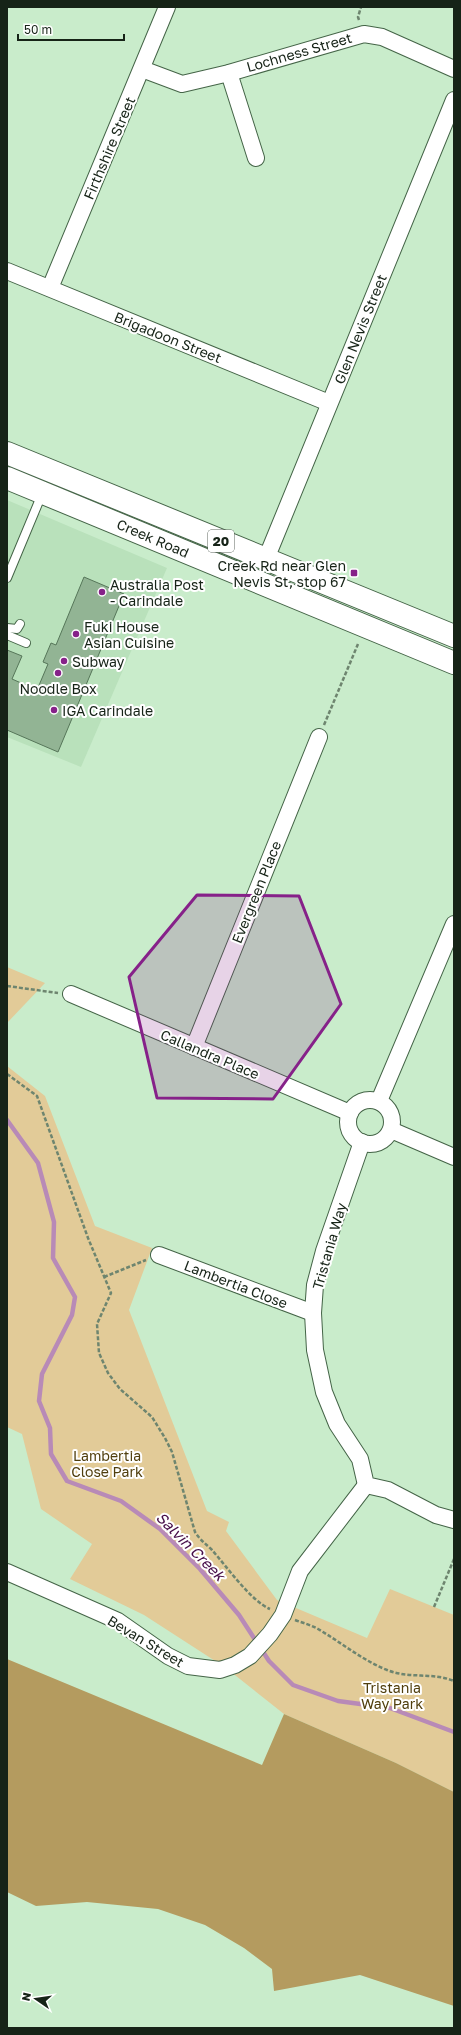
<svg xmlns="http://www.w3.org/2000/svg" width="461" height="2035" font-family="'Golos Text',sans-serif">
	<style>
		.built { fill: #b9e1bb }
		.green { fill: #e2cb98 }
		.forest { fill: #b49b5f }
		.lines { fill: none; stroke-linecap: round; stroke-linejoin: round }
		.stream { stroke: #b88ab7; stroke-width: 4.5 }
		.building { fill: #92b494; stroke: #567659 }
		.lane-casing { stroke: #446447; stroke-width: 10 }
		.street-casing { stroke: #446447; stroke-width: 18 }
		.primary-casing { stroke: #446447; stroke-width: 24 }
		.path { stroke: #6e856f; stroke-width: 2.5; stroke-dasharray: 4 2; stroke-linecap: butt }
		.lane { stroke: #fff; stroke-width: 8 }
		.street { stroke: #fff; stroke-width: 16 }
		.primary { stroke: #fff; stroke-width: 22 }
		.marked { fill: #862189; fill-opacity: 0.2; stroke: #862189; stroke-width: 3; stroke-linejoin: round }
		.poi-dot { fill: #862189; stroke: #fff; stroke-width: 1.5 }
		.labels { text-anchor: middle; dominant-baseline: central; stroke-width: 4; stroke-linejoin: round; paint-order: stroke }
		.shield { fill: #fff; stroke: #5c655d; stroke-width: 1 }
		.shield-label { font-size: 13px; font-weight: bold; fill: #162317 }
		.street-label { font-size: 14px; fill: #162317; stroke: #fff }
		.poi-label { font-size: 14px; fill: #162317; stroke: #fff; text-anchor: start }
		.park-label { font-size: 14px; fill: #503e0d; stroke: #fff }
		.water-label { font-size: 15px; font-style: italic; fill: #460d48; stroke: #fff }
	</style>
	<rect width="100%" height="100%" fill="#c9eccb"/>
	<path class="built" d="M7,500L167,568L81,767L7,737Z"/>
	<g class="green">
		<path d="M7,967L45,983L7,1023Z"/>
		<path d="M7,1066L45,1096L95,1226L152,1248L129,1310L207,1511L229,1522L226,1531L277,1600L367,1638L390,1589L454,1615V1792L396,1763L284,1714L226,1668L144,1615L70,1579L92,1544L41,1509L22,1434L7,1427Z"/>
	</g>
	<path class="forest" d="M7,1659L262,1765L284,1714L396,1763L454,1792V2006L360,1975L274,1991L272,1969L244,1948L205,1925L158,1909L87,1902L36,1906L7,1892Z"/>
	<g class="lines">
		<path class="stream" d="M7,1120L38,1163L54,1222L53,1258L75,1297L72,1315L42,1374L39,1401L50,1428L51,1454L67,1481L121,1501L160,1529L200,1569L239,1615L269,1661L293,1685L338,1701L390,1708L454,1732"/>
	</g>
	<path class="building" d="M84,577L124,594L58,752L7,730V650L22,656L12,679L37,690L48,664L43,662L51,643L56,645Z"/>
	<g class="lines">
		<g class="lane-casing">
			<g id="lane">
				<path d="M7,578L42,494"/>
				<path d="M7,628L17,629L20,624"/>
				<path d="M7,635L26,643"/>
			</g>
		</g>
		<g class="street-casing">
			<g id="street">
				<path d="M142,69L182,84L229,73L364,34L382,37L454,69"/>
				<path d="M229,73L256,158"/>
				<path d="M7,271L329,403"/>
				<path d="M50,288L167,7"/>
				<path d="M266,559L454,100"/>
				<path d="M71,994L350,1113"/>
				<path d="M194,1047L319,737"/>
				<circle cx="370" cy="1122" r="22"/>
				<path d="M379,1101L454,924"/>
				<path d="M391,1130L454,1157"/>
				<path d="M362,1142L324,1251L315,1285L313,1313L315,1350L324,1392L337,1424L360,1459L366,1485L388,1490L436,1515L454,1520"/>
				<path d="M159,1255L313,1313"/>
				<path d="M7,1572L118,1621L168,1656L188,1666L220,1670L235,1665L250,1656L270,1634L283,1615L300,1571L366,1485"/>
			</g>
		</g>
		<g class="primary-casing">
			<g id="primary">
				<path d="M7,453L454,636"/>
				<path d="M7,478L454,663"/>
			</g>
		</g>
		<g class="path">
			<path d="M359,20L358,17L361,7"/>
			<path d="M324,725L358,644"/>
			<path d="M7,986L58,993"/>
			<path d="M7,1074L37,1096L88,1238L111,1293L97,1324L99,1353L108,1373L120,1389L152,1417L165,1438L172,1452L195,1532C200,1540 206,1544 212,1550C227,1567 251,1601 270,1609"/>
			<path d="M104,1277L146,1260"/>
			<path d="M434,1607L454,1559"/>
			<path d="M295,1620C303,1623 311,1625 318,1629C342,1643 362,1660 387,1670C409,1679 432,1672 454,1681"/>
		</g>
		<use href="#lane" class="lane"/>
		<use href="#street" class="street"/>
		<use href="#primary" class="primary"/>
	</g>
	<path class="marked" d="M197,895L299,896L341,1004L273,1099L157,1098L129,977Z"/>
	<g class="poi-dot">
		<rect x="350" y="569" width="8" height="8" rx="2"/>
		<circle cx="102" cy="592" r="4"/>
		<circle cx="76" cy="634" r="4"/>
		<circle cx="64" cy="661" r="4"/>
		<circle cx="58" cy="673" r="4"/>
		<circle cx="54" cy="710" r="4"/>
	</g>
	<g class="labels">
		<rect class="shield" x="208" y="530" width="26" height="22" rx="3"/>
		<g class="shield-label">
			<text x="221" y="541">20</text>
		</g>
		<g class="street-label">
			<text transform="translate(299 52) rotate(-16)">Lochness Street</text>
			<text transform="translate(109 148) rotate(-67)">Firthshire Street</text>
			<text transform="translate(360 329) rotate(-68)">Glen Nevis Street</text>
			<text transform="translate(168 337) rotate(22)">Brigadoon Street</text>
			<text transform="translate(153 538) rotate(23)">Creek Road</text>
			<text transform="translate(256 892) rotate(-68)">Evergreen Place</text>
			<text transform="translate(210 1054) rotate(23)">Callandra Place</text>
			<text transform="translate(329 1246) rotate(-74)">Tristania Way</text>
			<text transform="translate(236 1284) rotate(21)">Lambertia Close</text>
			<text transform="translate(146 1641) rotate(31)">Bevan Street</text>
		</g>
		<g class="poi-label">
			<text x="346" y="565" text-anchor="end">Creek Rd near Glen<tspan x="346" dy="16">Nevis St, stop 67</tspan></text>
			<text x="110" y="584">Australia Post<tspan x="110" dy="16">- Carindale</tspan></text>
			<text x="84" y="626">Fuki House<tspan x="84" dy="16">Asian Cuisine</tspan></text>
			<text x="72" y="661">Subway</text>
			<text x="58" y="688" text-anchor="middle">Noodle Box</text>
			<text x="62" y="710">IGA Carindale</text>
		</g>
		<g class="park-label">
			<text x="107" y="1455">Lambertia<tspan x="107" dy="16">Close Park</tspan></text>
			<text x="392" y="1687">Tristania<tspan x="392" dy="16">Way Park</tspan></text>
		</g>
		<g class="water-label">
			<text transform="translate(191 1546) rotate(45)">Salvin Creek</text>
		</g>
	</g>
	<rect width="461" height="2035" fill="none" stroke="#162317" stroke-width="16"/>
	<g transform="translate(36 1999) rotate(283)" stroke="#ffffff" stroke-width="3" paint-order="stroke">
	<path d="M0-3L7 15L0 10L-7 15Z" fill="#162317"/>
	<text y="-6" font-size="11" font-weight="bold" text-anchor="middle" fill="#162317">N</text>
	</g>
	<path d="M18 34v6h106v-6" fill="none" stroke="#162317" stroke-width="2"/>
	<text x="24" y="34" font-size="12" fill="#162317" stroke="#ffffff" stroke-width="3" paint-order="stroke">50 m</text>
</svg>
